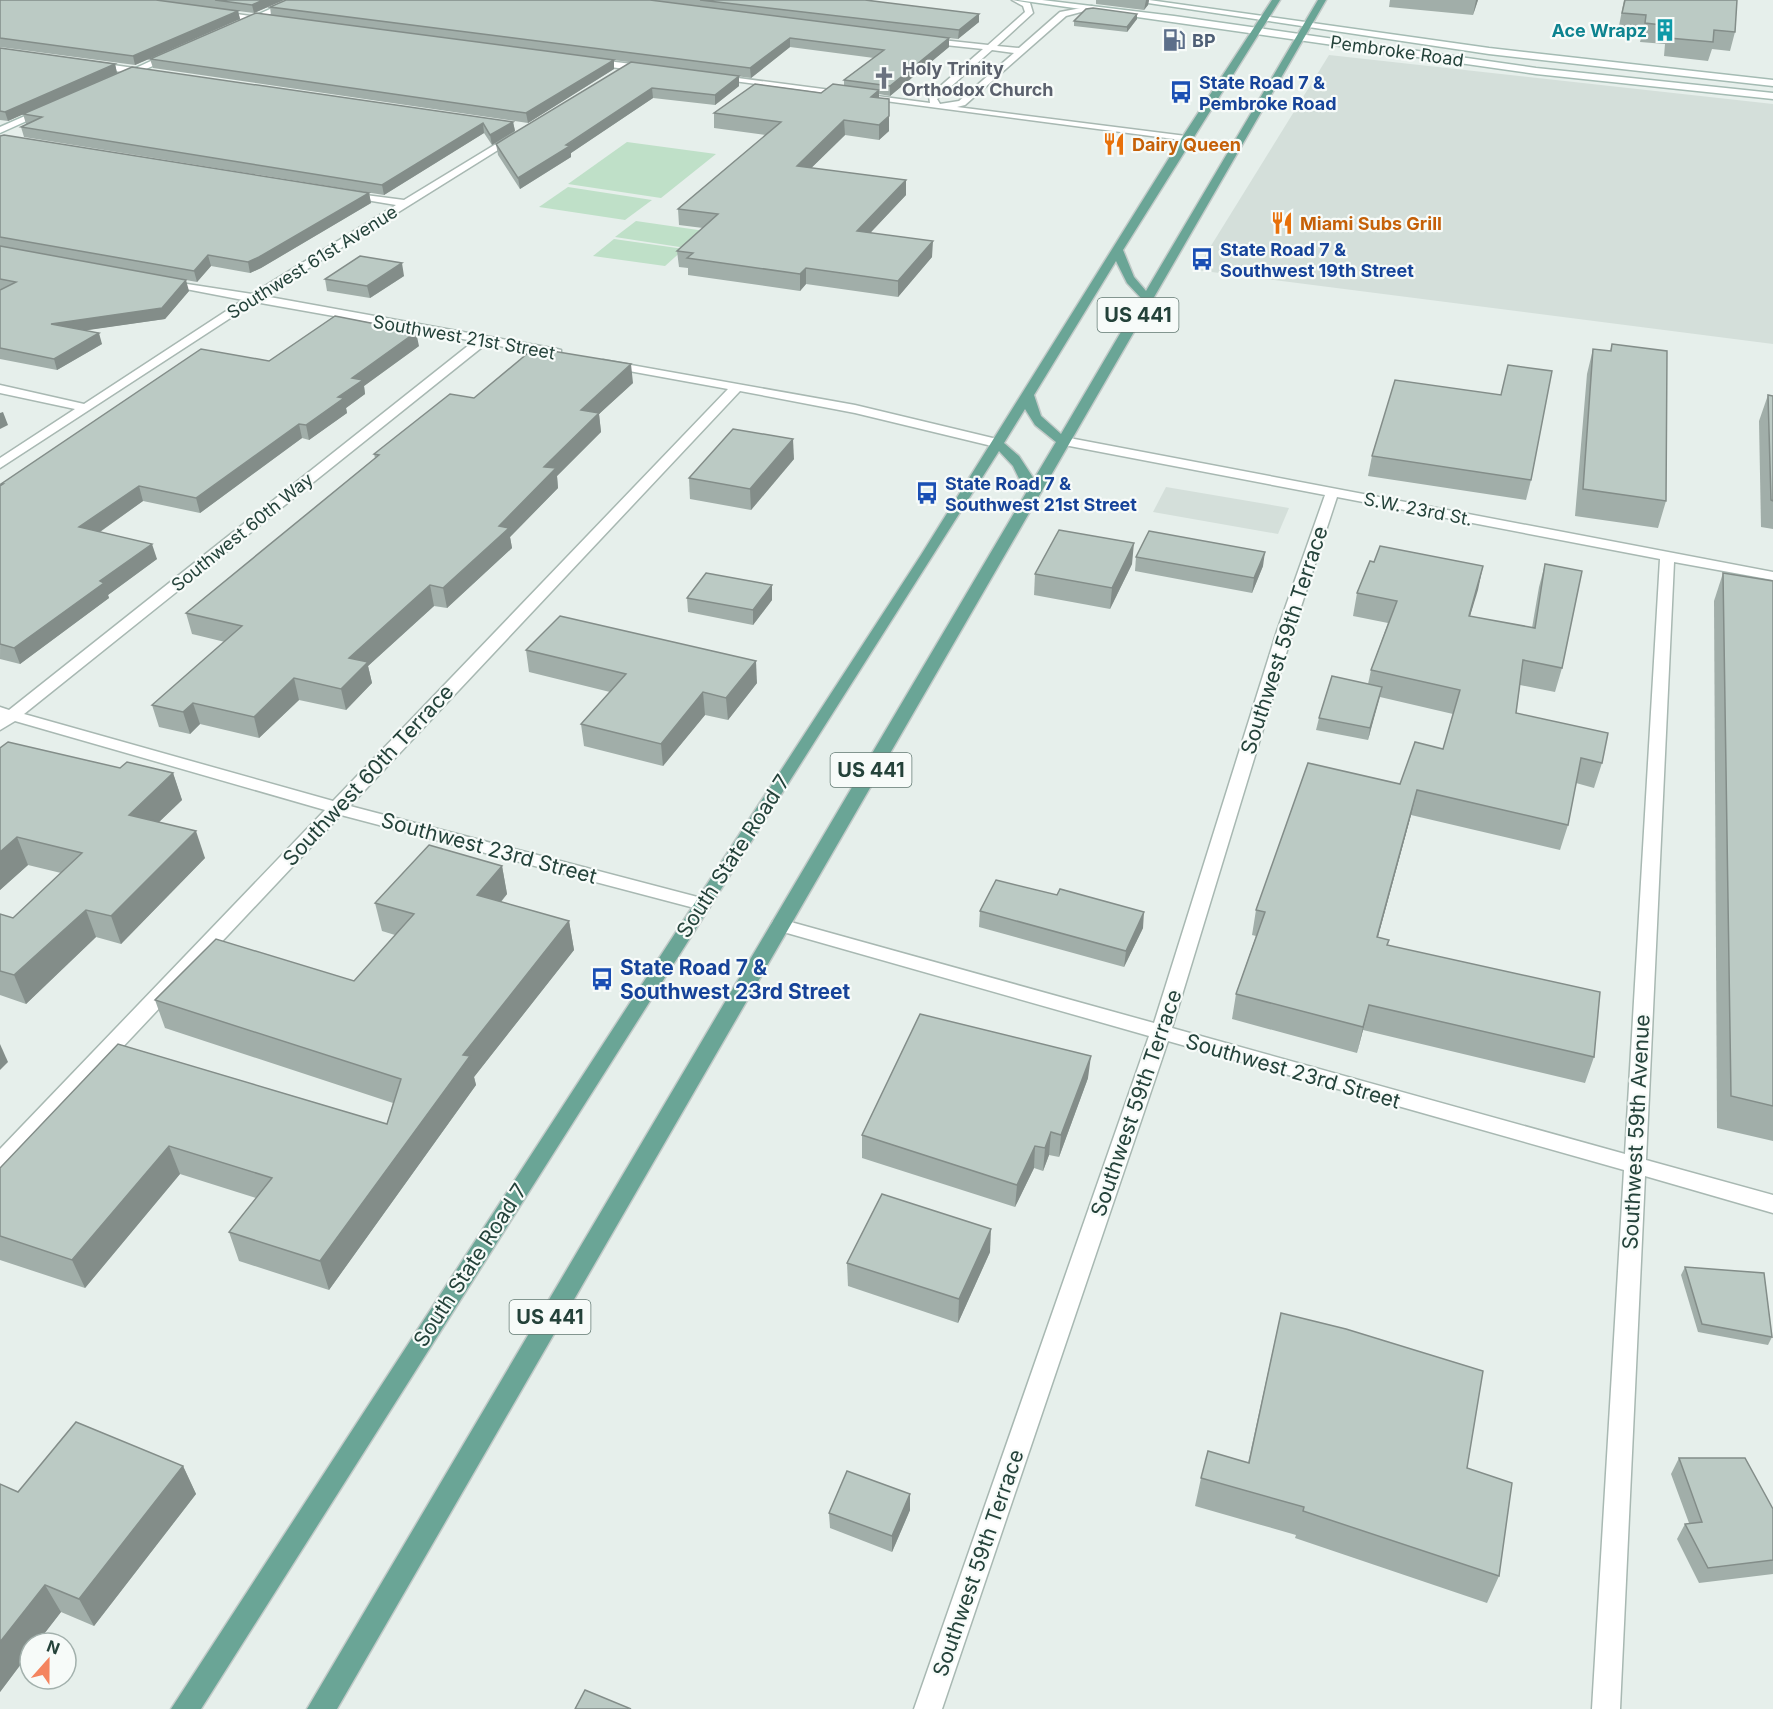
<svg xmlns="http://www.w3.org/2000/svg" width="1773" height="1709" font-family="Inter,sans-serif">
	<style>
		.built { fill: #d4dfda }
		.green { fill: #bfe0c8 }
		.lines { fill: none; stroke-linecap: round; stroke-linejoin: round }
		.street-casing { stroke: #a8b8b2; stroke-width: 3 }
		.secondary-casing { stroke: #a4bbb3; stroke-width: 3 }
		.primary-casing { stroke: #c2cac8; stroke-width: 3 }
		.street { fill: #fff; fill-rule: evenodd }
		.secondary { fill: #fff; fill-rule: evenodd }
		.primary { fill: #6aa596; fill-rule: evenodd }
		.wall { fill: #a1aea9 }
		.shaded-wall { fill: #838d89 }
		.building { fill: #bbcac4; stroke: #838d89; stroke-width: 1.5 }
		.labels { text-anchor: middle; dominant-baseline: central; stroke-width: 4.5; stroke-linejoin: round; paint-order: stroke }
		.far-culture-label { font-size: 18px; font-weight: bold; fill: #0d838f; stroke: #f7fbf9; text-anchor: end }
		.far-service-label { font-size: 18px; font-weight: bold; fill: #4e5e75; stroke: #f7fbf9; text-anchor: start }
		.far-street-label { font-size: 18px; fill: #24423a; stroke: #f7fbf9 }
		.far-worship-label { font-size: 18px; font-weight: bold; fill: #5b616d; stroke: #f7fbf9; text-anchor: start }
		.far-transit-label { font-size: 18px; font-weight: bold; fill: #164399; stroke: #f7fbf9; text-anchor: start }
		.far-food-label { font-size: 18px; font-weight: bold; fill: #c56008; stroke: #f7fbf9; text-anchor: start }
		.shield { fill: #f7fbf9; stroke: #637a73; stroke-width: 1.5 }
		.shield-label { font-size: 20px; font-weight: bold; fill: #24423a }
		.street-label { font-size: 21px; fill: #24423a; stroke: #f7fbf9 }
		.transit-label { font-size: 21px; font-weight: bold; fill: #164399; stroke: #f7fbf9; text-anchor: start }
	</style>
	<rect width="100%" height="100%" fill="#e6efeb"/>
	<g class="built">
		<path d="M1329,55L1773,104V344L1196,270Z"/>
		<path d="M1166,487L1289,508L1278,534L1153,512Z"/>
	</g>
	<g class="green">
		<path d="M627,142L716,154L661,198L568,184Z"/>
		<path d="M568,187L652,200L625,220L539,207Z"/>
		<path d="M636,221L705,231L686,248L615,237Z"/>
		<path d="M614,239L684,249L665,266L593,256Z"/>
	</g>
	<g class="lines">
		<g class="street-casing">
			<g id="street">
				<path d="M1012,0L1030,3L1033,13L997,46L1019,48L1060,12L1092,6L1096,8L1066,16L965,105L957,107L1186,136L1189,137V141L711,78L715,75L930,103L929,96L983,49L926,43L923,38L988,45L1025,12L1023,6ZM992,50L1014,53L959,101L940,104L937,99Z"/>
				<path d="M215,11L271,19L275,21L271,23L212,15Z"/>
				<path d="M590,59L649,66L653,69L649,72L587,64Z"/>
				<path d="M92,62L148,70L152,73L148,76L89,67V63Z"/>
				<path d="M514,133L522,135L264,296L557,349L561,350V356L486,344L24,714L333,801L728,389L607,367L601,363L603,360L855,405L1001,440L1003,443L996,447L855,413L740,391L350,806L709,900L711,904L709,908L702,910L341,815L8,1169L0,1171V1149L325,810L15,721L0,730V707L9,710L474,341L255,302L0,468V458L75,409L0,393V385L84,404L243,300L165,285L161,284V280L252,294L396,205L342,196V192L404,200Z"/>
				<path d="M1064,437L1773,572V580L1674,562L1646,1160L1773,1195V1213L1645,1176L1620,1709H1592L1624,1170L1168,1041L942,1709H914L1149,1036L773,929L771,925L773,921L780,919L1154,1023L1277,631L1325,495L1059,444V438ZM1337,497L1660,559L1625,1154L1172,1028L1293,631Z"/>
			</g>
		</g>
		<g class="secondary-casing">
			<g id="secondary">
				<path d="M290,0H301L244,26L237,24Z"/>
				<path d="M1018,0H1042L1174,16L1536,68L1773,93V99L1536,74Z"/>
				<path d="M1128,0H1149L1489,48L1773,80V86L1489,54Z"/>
				<path d="M175,50L178,55L123,79L116,77Z"/>
				<path d="M43,108L51,110L0,133V127Z"/>
			</g>
		</g>
		<g class="primary-casing">
			<path id="primary" d="M1272,0H1280L1123,250L1134,277L1146,291L1318,0H1326L337,1709H307L1026,493L1013,466L999,451L201,1709H171L921,555L1181,139ZM1116,261L1127,283L1141,298L1061,434L1041,416L1034,395ZM1025,409L1035,425L1056,442L1034,479L1019,456L1004,443Z"/>
		</g>
		<use href="#street" class="street"/>
		<use href="#secondary" class="secondary"/>
		<use href="#primary" class="primary"/>
	</g>
	<g class="wall">
		<path d="M0,0H284L254,13L238,11L240,19L135,65L0,47Z"/>
		<path d="M286,0H869L979,22L958,39L930,36L949,47L890,96L879,94V98L889,131L879,140L845,135L811,168L906,180V195L870,233L932,257L898,297L806,284L800,291L688,275V268L679,267L677,251L703,228L679,225L678,209L766,135L714,128V113L821,93L844,86V80L874,58L790,47L751,78L390,31L614,69L528,123L153,68L150,59L271,15L270,7Z"/>
		<path d="M1096,0H1149L1148,5L1144,10L1096,4Z"/>
		<path d="M1390,0H1478L1473,15L1389,7Z"/>
		<path d="M1624,0H1737L1735,32L1730,51L1712,49L1708,61L1664,56L1665,44L1640,42L1642,34L1618,31Z"/>
		<path d="M1137,14V19L1127,32L1074,26V21Z"/>
		<path d="M0,48L115,64L117,73L513,122L515,131L492,145L484,133L384,195L24,137L21,127L27,124H26L23,114L8,121L0,120Z"/>
		<path d="M631,62L739,76V86L715,105L653,98L571,153V157L520,189L498,155L496,144Z"/>
		<path d="M0,136L369,193L371,203L261,268L250,273L211,266L197,282L40,254L189,291L165,319L86,330L102,344L57,370L0,359V290L1,289H0Z"/>
		<path d="M404,276L370,298L327,291L325,279Z"/>
		<path d="M1612,344L1666,501L1658,528L1575,516L1587,374L1593,349L1610,351Z"/>
		<path d="M419,346L364,386L365,394L346,408L347,413L309,440L302,438L200,513L143,501L100,532L157,559L108,595L109,598L20,664L0,659L1,484L269,361Z"/>
		<path d="M633,383L599,414L601,432L557,476L558,488L510,537L512,548L447,608L434,606L368,666L372,683L346,710L299,700L259,738L200,724L190,734L159,727L152,705L225,642L192,634L186,613L375,458L374,454L474,398Z"/>
		<path d="M1501,395L1531,480L1526,500L1368,476L1372,456Z"/>
		<path d="M1768,395L1773,396V529L1761,527L1759,421Z"/>
		<path d="M794,459L751,510L690,499L689,478Z"/>
		<path d="M1136,557L1263,566L1252,593L1135,571Z"/>
		<path d="M1132,564L1110,609L1034,595L1035,574Z"/>
		<path d="M1545,564L1562,668L1555,692L1520,685L1516,713L1602,763L1594,788L1576,783L1568,825L1560,850L1411,815L1378,937L1387,945L1594,1057L1585,1083L1363,1030L1357,1053L1232,1019L1236,994L1256,936L1252,935L1256,910L1400,784L1443,749L1453,714L1380,697L1368,740L1316,730L1319,718L1368,684L1371,670L1388,623L1353,616L1357,593L1483,566L1470,616L1532,628L1539,587Z"/>
		<path d="M1723,573L1773,581V1141L1717,1128L1714,601Z"/>
		<path d="M687,598L772,600L753,625L688,612Z"/>
		<path d="M526,650L757,683L728,720L705,715L663,766L584,746L581,724L610,692L529,672Z"/>
		<path d="M0,748L120,768L173,773L182,800L159,822L205,858L121,944L96,937L26,1004L0,995V914L13,918L61,873L28,865L0,890Z"/>
		<path d="M502,866L507,894L501,902L569,921L574,950L474,1077L476,1085L329,1290L239,1261L229,1232L256,1198L180,1174L85,1288L0,1260V1168L118,1044L387,1124L393,1103L165,1028L155,1000L354,981L395,935L382,931L375,903Z"/>
		<path d="M980,911L1143,928L1124,967L979,927Z"/>
		<path d="M1088,1078L1059,1157L1049,1155L1043,1171L1034,1168L1015,1207L862,1158V1135Z"/>
		<path d="M990,1252L958,1323L848,1286L847,1263Z"/>
		<path d="M1685,1267L1772,1337L1768,1345L1698,1332L1681,1275Z"/>
		<path d="M1281,1313L1467,1468L1499,1576L1487,1603L1295,1538L1296,1535L1195,1506L1201,1478L1248,1463Z"/>
		<path d="M1679,1458L1773,1509V1574L1699,1583L1677,1539L1685,1524L1689,1523L1671,1474Z"/>
		<path d="M183,1466L196,1494L94,1626L61,1612L37,1643H30V1652L0,1692L18,1492Z"/>
		<path d="M910,1494V1510L892,1552L830,1528L829,1513Z"/>
	</g>
	<g class="shaded-wall">
		<path d="M263,0H284L254,13L252,5Z"/>
		<path d="M1146,0H1149L1148,5L1144,10Z"/>
		<path d="M1476,0H1478L1473,15Z"/>
		<path d="M238,11L240,19L135,65L133,56Z"/>
		<path d="M979,14V22L958,39L959,30Z"/>
		<path d="M1137,14V19L1127,32V27Z"/>
		<path d="M790,38V47L751,78L750,68Z"/>
		<path d="M949,38V47L890,96V86Z"/>
		<path d="M614,60V69L528,123L526,113Z"/>
		<path d="M115,64L117,73L8,121L5,112Z"/>
		<path d="M739,76V86L715,105V95Z"/>
		<path d="M652,88L653,98L571,153V157L520,189L518,178Z"/>
		<path d="M879,90V104L871,97Z"/>
		<path d="M889,116V131L879,140V125Z"/>
		<path d="M844,120L845,135L798,181L797,166Z"/>
		<path d="M513,122L515,131L492,145L490,135Z"/>
		<path d="M483,123L484,133L384,195L382,185Z"/>
		<path d="M906,180V195L857,247V231Z"/>
		<path d="M369,193L371,203L261,268L250,273L248,262Z"/>
		<path d="M933,241L932,257L898,297V281Z"/>
		<path d="M208,255L211,266L197,282L194,271Z"/>
		<path d="M402,263L404,276L370,298L367,286Z"/>
		<path d="M806,268V284L800,291V274Z"/>
		<path d="M186,280L189,291L165,319L54,335L51,324Z"/>
		<path d="M416,332L419,346L364,386L365,394L346,408L347,413L309,440L306,425L338,397L352,378Z"/>
		<path d="M99,333L102,344L57,370L54,359Z"/>
		<path d="M631,364L633,383L599,414L601,432L557,476L558,488L510,537L512,548L447,608L443,588L499,526L544,467L581,410Z"/>
		<path d="M3,412L8,425L0,429V413Z"/>
		<path d="M299,424L302,438L200,513L196,498Z"/>
		<path d="M793,439L794,459L751,510L750,489Z"/>
		<path d="M139,486L143,501L84,543L79,527Z"/>
		<path d="M1134,543L1132,564L1110,609L1112,588Z"/>
		<path d="M152,544L157,559L108,595L109,598L20,664L14,648L100,581Z"/>
		<path d="M1265,552L1263,566L1252,593L1254,578Z"/>
		<path d="M1483,566L1478,590L1463,639L1469,616Z"/>
		<path d="M430,585L434,606L368,666L372,683L346,710L341,689L349,658Z"/>
		<path d="M772,585V600L753,625V610Z"/>
		<path d="M756,661L757,683L728,720L726,698Z"/>
		<path d="M294,678L299,700L259,738L254,717Z"/>
		<path d="M1382,687L1379,698L1368,740L1370,728Z"/>
		<path d="M703,692L705,715L663,766L661,744Z"/>
		<path d="M193,703L200,724L190,734L183,712Z"/>
		<path d="M173,773L182,800L138,842L129,815Z"/>
		<path d="M1417,790L1411,815L1371,962L1377,937Z"/>
		<path d="M196,831L205,858L121,944L111,916Z"/>
		<path d="M17,837L28,865L0,890V852Z"/>
		<path d="M502,866L507,894L483,923L477,895Z"/>
		<path d="M86,910L96,937L26,1004L14,975Z"/>
		<path d="M1144,912L1143,928L1124,967L1126,951Z"/>
		<path d="M569,921L574,950L474,1077L476,1085L329,1290L320,1261L463,1055Z"/>
		<path d="M1369,1005L1363,1030L1357,1053L1363,1027Z"/>
		<path d="M0,1044L8,1062L0,1070Z"/>
		<path d="M1091,1056L1088,1078L1059,1157L1061,1135Z"/>
		<path d="M1051,1132L1049,1155L1043,1171L1045,1148Z"/>
		<path d="M169,1146L180,1174L85,1288L72,1260Z"/>
		<path d="M1035,1146L1034,1168L1015,1207L1017,1185Z"/>
		<path d="M991,1229L990,1252L958,1323L959,1299Z"/>
		<path d="M183,1466L196,1494L94,1626L79,1599Z"/>
		<path d="M910,1494V1510L892,1552V1536Z"/>
		<path d="M45,1585L61,1612L37,1643H30V1652L0,1692V1642Z"/>
	</g>
	<g class="building">
		<path d="M0,0H156L238,11L133,56L0,38Z"/>
		<path d="M215,0H263L252,5Z"/>
		<path d="M286,0H650L949,38L890,86L844,80L884,50L790,38L750,68L270,7Z"/>
		<path d="M700,0H865L979,14L959,30Z"/>
		<path d="M1625,0H1737L1735,32L1714,30L1713,42L1669,38L1670,26L1645,23L1646,15L1622,13Z"/>
		<path d="M1093,8L1137,14L1127,27L1074,21L1086,9Z"/>
		<path d="M256,13L614,60L526,113L150,59Z"/>
		<path d="M0,48L115,64L5,112L0,111Z"/>
		<path d="M631,62L739,76L715,95L652,88L566,145L570,146L518,178L496,144Z"/>
		<path d="M132,67L513,122L490,135L483,123L382,185L21,127L42,117L23,114Z"/>
		<path d="M755,84L821,93L833,84L879,90L871,97L889,99V116L879,125L844,120L797,166L906,180L857,231L933,241L898,281L806,268L800,274L687,258L693,253L677,251L718,214L678,209L781,122L714,113Z"/>
		<path d="M4,135L369,193L259,257L248,262L208,255L194,271L0,237V136Z"/>
		<path d="M0,246L186,280L162,308L51,324L99,333L54,359L0,348V290L16,282L0,279Z"/>
		<path d="M360,256L402,263L367,286L325,279Z"/>
		<path d="M335,316L416,332L352,378L363,380L338,397L344,398L306,425L299,424L196,498L139,486L79,527L152,544L100,581L104,583L14,648L0,644V486L3,484H1L201,349L269,361Z"/>
		<path d="M1612,344L1667,351L1666,501L1583,489L1593,349L1611,351Z"/>
		<path d="M534,348L631,364L581,410L599,413L544,467L556,468L499,526L509,528L443,588L430,585L349,658L368,662L341,689L294,678L254,717L193,703L183,712L152,705L242,626L186,613L379,455L374,454L450,394L474,398Z"/>
		<path d="M1508,365L1552,371L1531,480L1372,456L1395,380L1501,395Z"/>
		<path d="M1768,395L1773,396V501L1771,500Z"/>
		<path d="M733,429L793,439L750,489L689,478Z"/>
		<path d="M1059,530L1134,543L1112,588L1035,574Z"/>
		<path d="M1149,531L1265,552L1254,578L1136,557Z"/>
		<path d="M1380,546L1483,566L1469,616L1535,628L1545,564L1582,571L1562,668L1523,660L1516,713L1608,733L1602,763L1581,758L1568,825L1417,790L1377,937L1389,940L1387,945L1600,992L1594,1057L1369,1005L1363,1027L1236,994L1265,912L1256,910L1308,763L1400,784L1415,742L1443,749L1460,690L1371,670L1397,601L1357,593L1370,561L1374,562Z"/>
		<path d="M706,573L772,585L753,610L687,598Z"/>
		<path d="M1723,573L1773,581V1106L1731,1096Z"/>
		<path d="M560,616L756,661L726,698L703,692L661,744L581,724L626,674L526,650Z"/>
		<path d="M1332,676L1382,687L1370,728L1319,718Z"/>
		<path d="M8,742L120,768L127,762L173,773L129,815L196,831L111,916L86,910L14,975L0,971V914L13,918L82,853L17,837L0,852V748Z"/>
		<path d="M429,845L502,866L477,895L569,921L463,1055L470,1056L320,1261L229,1232L272,1178L169,1146L72,1260L0,1236V1168L118,1044L387,1124L401,1079L155,1000L216,939L354,981L414,914L375,903Z"/>
		<path d="M996,880L1057,895L1060,889L1144,912L1126,951L980,911Z"/>
		<path d="M920,1014L1091,1056L1061,1135L1051,1132L1045,1148L1035,1146L1017,1185L862,1135Z"/>
		<path d="M882,1194L991,1229L959,1299L847,1263Z"/>
		<path d="M1685,1267L1764,1273L1772,1337L1702,1324Z"/>
		<path d="M1281,1313L1346,1329L1483,1371L1467,1468L1512,1483L1499,1576L1303,1511L1304,1507L1201,1478L1208,1451L1249,1463Z"/>
		<path d="M76,1422L183,1466L79,1599L45,1585L0,1642V1484L18,1492Z"/>
		<path d="M1679,1458H1745L1773,1509V1560L1708,1568L1685,1524L1702,1522Z"/>
		<path d="M847,1471L910,1494L892,1536L829,1513Z"/>
		<path d="M585,1690L631,1709H575Z"/>
	</g>
	<defs>
		<g id="building-bare" transform="scale(1.8)"><path d="M-4-6H4V6H1V3H-1V6H-4ZM-2.5-4.3h1.7v1.8h-1.7ZM.8-4.3h1.7v1.8H.8ZM-2.5-1h1.7V.8h-1.7ZM.8-1h1.7V.8H.8Z" fill="#0f9aa8" stroke="#f7fbf9" stroke-width="2.5" paint-order="stroke"/></g>
		<g id="fuel-bare" transform="scale(1.8)"><path d="M-5.5-6h7V0h2V4h1.3V-2.5L3-4.5l.8-.8L6-3V5H2.5V1h-1V6h-7ZM-4.2-4.7v3.2H.2V-4.7Z" fill="#5c6f8a" stroke="#f7fbf9" stroke-width="2.5" paint-order="stroke"/></g>
		<g id="church-bare" transform="scale(1.8)"><path d="M-1.2-6h2.4v3.5h3.3v2.4h-3.3V6h-2.4V-.1h-3.3v-2.4h3.3Z" fill="#6b7280" stroke="#f7fbf9" stroke-width="2.5" paint-order="stroke"/></g>
		<g id="bus-bare" transform="scale(1.8)"><path d="M-5-6H5V4H4V6H2V4H-2V6H-4V4H-5ZM-3.5-4V0h7V-4ZM-3.5 1.2v1.5H-2V1.2ZM2 1.2v1.5H3.5V1.2Z" fill="#1a4fb4" stroke="#f7fbf9" stroke-width="2.5" paint-order="stroke"/></g>
		<g id="restaurant-bare" transform="scale(1.8)"><path d="M-5-6h1v4h1v-4h1v4h1v-4h1v5L-1.5 .5V6h-2V.5L-5-1ZM5-6V6H3V1.5H1.5Q1.5-4 5-6Z" fill="#e8710a" stroke="#f7fbf9" stroke-width="2.5" paint-order="stroke"/></g>
	</defs>
	<g fill-rule="evenodd">
		<use href="#building-bare" x="1665" y="30"/>
		<use href="#fuel-bare" x="1174" y="40"/>
		<use href="#church-bare" x="884" y="78"/>
		<use href="#bus-bare" x="1181" y="92"/>
		<use href="#restaurant-bare" x="1114" y="144"/>
		<use href="#restaurant-bare" x="1282" y="223"/>
		<use href="#bus-bare" x="1202" y="259"/>
		<use href="#bus-bare" x="927" y="493"/>
		<use href="#bus-bare" x="602" y="979"/>
	</g>
	<g class="labels">
		<g class="far-culture-label">
			<text x="1647" y="30">Ace Wrapz</text>
		</g>
		<g class="far-service-label">
			<text x="1192" y="40">BP</text>
		</g>
		<g class="far-street-label">
			<text transform="translate(1397 51) rotate(8)">Pembroke Road</text>
			<text transform="translate(312 262) rotate(-32)">Southwest 61st Avenue</text>
			<text transform="translate(464 337) rotate(10)">Southwest 21st Street</text>
			<text transform="translate(1418 509) rotate(11)">S.W. 23rd St.</text>
			<text transform="translate(242 532) rotate(-39)">Southwest 60th Way</text>
		</g>
		<g class="far-worship-label">
			<text x="902" y="68">Holy Trinity<tspan x="902" dy="21">Orthodox Church</tspan></text>
		</g>
		<g class="far-transit-label">
			<text x="1199" y="82">State Road 7 &amp;<tspan x="1199" dy="21">Pembroke Road</tspan></text>
			<text x="1220" y="249">State Road 7 &amp;<tspan x="1220" dy="21">Southwest 19th Street</tspan></text>
			<text x="945" y="483">State Road 7 &amp;<tspan x="945" dy="21">Southwest 21st Street</tspan></text>
		</g>
		<g class="far-food-label">
			<text x="1132" y="144">Dairy Queen</text>
			<text x="1300" y="223">Miami Subs Grill</text>
		</g>
		<g class="shield">
			<rect x="1097.5" y="298" width="81" height="34" rx="4.5"/>
			<rect x="830.5" y="753" width="81" height="34" rx="4.5"/>
			<rect x="509.5" y="1300" width="81" height="34" rx="4.5"/>
		</g>
		<g class="shield-label">
			<text x="1138" y="315">US 441</text>
			<text x="871" y="770">US 441</text>
			<text x="550" y="1317">US 441</text>
		</g>
		<g class="street-label">
			<text transform="translate(1284 640) rotate(-72)">Southwest 59th Terrace</text>
			<text transform="translate(368 775) rotate(-47)">Southwest 60th Terrace</text>
			<text transform="translate(489 848) rotate(15)">Southwest 23rd Street</text>
			<text transform="translate(733 856) rotate(-57)">South State Road 7</text>
			<text transform="translate(1293 1071) rotate(16)">Southwest 23rd Street</text>
			<text transform="translate(1136 1103) rotate(-71)">Southwest 59th Terrace</text>
			<text transform="translate(1636 1132) rotate(-87)">Southwest 59th Avenue</text>
			<text transform="translate(470 1265) rotate(-57)">South State Road 7</text>
			<text transform="translate(978 1563) rotate(-71)">Southwest 59th Terrace</text>
		</g>
		<g class="transit-label">
			<text x="620" y="967">State Road 7 &amp;<tspan x="620" dy="24">Southwest 23rd Street</tspan></text>
		</g>
	</g>
	<g transform="translate(48 1661) rotate(21)"><circle r="28" fill="#f7fbf9" stroke="#a3b1ad" stroke-width="1.5"/>
	<path d="M0-4.5L10 22L0 15L-10 22Z" fill="#f4845f"/>
	<text y="-9" font-size="16" font-weight="bold" text-anchor="middle" fill="#24423a">N</text>
	</g>
</svg>
